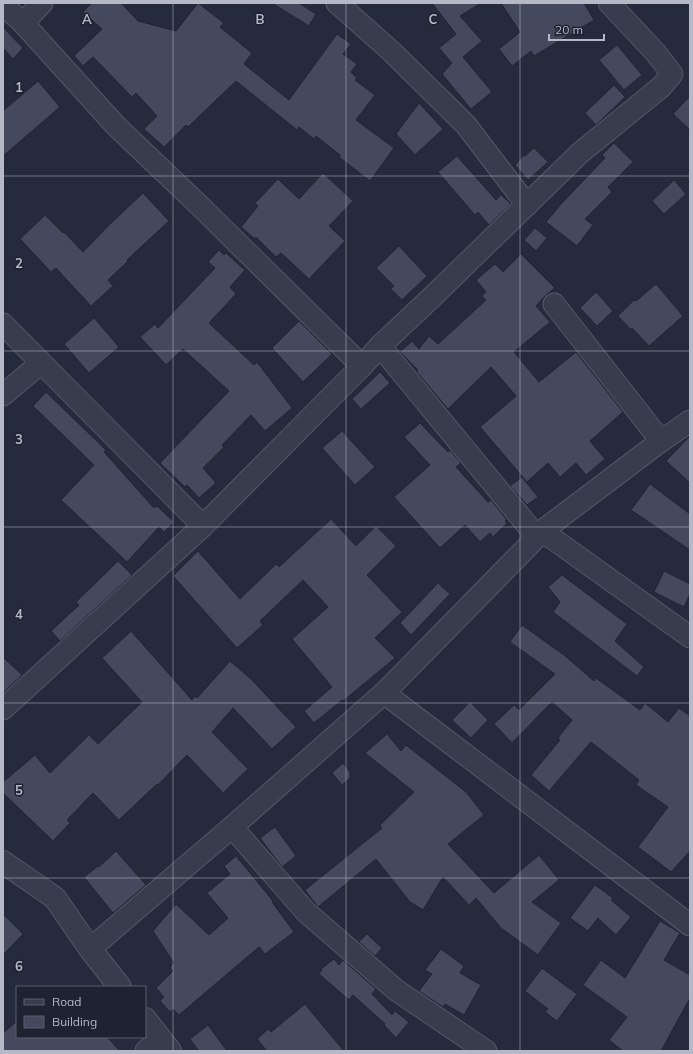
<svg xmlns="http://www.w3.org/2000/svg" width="693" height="1054" font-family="Mulish,sans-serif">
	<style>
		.building { fill: #44495e; stroke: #202433 }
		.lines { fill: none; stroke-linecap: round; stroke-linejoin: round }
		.minor-casing { stroke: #545867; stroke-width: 23 }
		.tertiary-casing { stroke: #545867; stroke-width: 24 }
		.minor { stroke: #393c4c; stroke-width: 21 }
		.tertiary { stroke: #393c4c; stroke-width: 22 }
		.grid { fill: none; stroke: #b4b8c7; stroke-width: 1; stroke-opacity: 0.55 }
		.grid-label { font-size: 13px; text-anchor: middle; font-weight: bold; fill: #b4b8c7; stroke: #1e2231; stroke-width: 3; stroke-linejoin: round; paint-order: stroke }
	</style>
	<rect width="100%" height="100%" fill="#252a3c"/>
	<g class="building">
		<path d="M92,3H121L138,21L176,31L198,3L224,23L220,27L252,53L244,64L289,100L337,34L351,44L343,54L357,64L351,72L357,78L355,80L375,95L356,120L394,148L370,181L339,157L340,155L316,136L314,139L299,127L297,130L236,81L188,127L186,125L164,147L144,129L157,116L136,93L132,97L93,57L83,66L74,56L102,29L83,12Z"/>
		<path d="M272,3H299L316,14L309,26Z"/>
		<path d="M432,3H481L460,16L482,41L463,57L492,92L471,109L442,74L452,63L439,48L456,34Z"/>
		<path d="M501,3H584L594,20L534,56L531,51L512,66L499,49L520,32Z"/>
		<path d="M3,27L23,48L13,59L3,48Z"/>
		<path d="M617,45L642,75L624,90L599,60Z"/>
		<path d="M38,81L60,107L3,156V111Z"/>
		<path d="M614,85L625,97L596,125L585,113Z"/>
		<path d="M690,96V130L673,114Z"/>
		<path d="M419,103L443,129L415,155L396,134Z"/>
		<path d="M614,143L633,162L608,187L612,192L585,219L593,225L577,246L546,222L562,203L605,158L602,155Z"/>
		<path d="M534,148L548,162L528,180L515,165L524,155L525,156Z"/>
		<path d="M457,156L496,200L501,195L511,204L489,225L478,212L475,215L438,172Z"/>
		<path d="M323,173L353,201L329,226L345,241L309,279L281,253L276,257L256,237L255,239L241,227L258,206L255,203L278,179L299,199Z"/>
		<path d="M674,180L686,194L664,214L652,201Z"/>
		<path d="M143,193L169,221L127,260L128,261L108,280L113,286L91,306L56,268L51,272L20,239L45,215L63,233L64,232L83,252L108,226Z"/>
		<path d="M535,228L547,238L536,251L524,240Z"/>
		<path d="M399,246L427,276L402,300L391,289L394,286L376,268Z"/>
		<path d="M219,250L224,255L226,253L245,270L230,287L236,294L209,323L254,365L257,362L292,408L265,431L251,415L222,445L224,447L203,468L216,483L199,498L187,485L185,487L160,463L229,391L183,349L166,365L140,337L155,324L158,328L215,268L208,262Z"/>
		<path d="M521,254L555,288L546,295L536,306L550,322L514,352L539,382L576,352L623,412L590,441L605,459L586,475L576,463L560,477L548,463L527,482L480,427L516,396L491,367L448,409L416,371L418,370L400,352L412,341L419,349L429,336L438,344L486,300L482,296L486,292L476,280L495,264L503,272Z"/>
		<path d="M656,284L683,316L649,346L632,328L631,330L618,316L634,300L636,301Z"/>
		<path d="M596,292L613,311L597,326L580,308Z"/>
		<path d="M94,318L119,347L89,373L64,344Z"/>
		<path d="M299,321L332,354L303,382L272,348Z"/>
		<path d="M380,372L390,383L361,409L352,399Z"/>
		<path d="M46,392L106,450L104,452L154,508L157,506L174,522L164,532L159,527L127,562L61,500L94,465L33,406Z"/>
		<path d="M420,423L448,452L450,450L461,463L456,467L488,502L491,500L507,520L505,521L507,523L493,537L490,533L480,542L465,525L440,548L394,497L430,465L404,437Z"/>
		<path d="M342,431L375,467L355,485L322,448Z"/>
		<path d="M690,436V483L666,461Z"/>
		<path d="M522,477L538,497L527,505L510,486Z"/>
		<path d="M650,484L690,514V550L631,510Z"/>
		<path d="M331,519L356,546L376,526L396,546L367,575L402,612L375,638L395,658L343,701L342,700L314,723L304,711L332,687L292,639L328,607L303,580L260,621L263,625L237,648L173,576L198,551L240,599L276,564L279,567Z"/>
		<path d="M118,561L132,575L60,641L51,631L79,605L76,602Z"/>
		<path d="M664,571L690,584V594L684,607L654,592Z"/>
		<path d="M562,575L627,624L615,641L644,667L637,676L553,612L560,602L548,587Z"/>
		<path d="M438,583L450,594L411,635L400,623Z"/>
		<path d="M522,625L564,655L594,681L596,678L640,710L645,703L668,722L679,708L690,716V851L671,872L638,847L668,807L636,785L639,780L591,742L549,791L531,775L560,740L558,738L572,720L552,702L512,743L494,724L514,705L519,710L555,674L510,642Z"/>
		<path d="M131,631L192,700L195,696L197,698L230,661L252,680L296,727L272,749L233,708L212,732L248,769L223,793L187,755L158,785L157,784L119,820L93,793L67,820L70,823L53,841L3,793V782L35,755L50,773L89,735L98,744L142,702L102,658Z"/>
		<path d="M3,657L22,675L3,693Z"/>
		<path d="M470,702L488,720L471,738L452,720Z"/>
		<path d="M387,734L401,751L406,745L466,792L484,815L448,844L494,893L539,855L559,880L532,902L561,923L538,955L501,928L476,898L469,905L443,877L423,910L410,902L376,859L318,907L305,890L382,828L380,825L414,792L365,753Z"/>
		<path d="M343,763L350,772V778L342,785L332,773Z"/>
		<path d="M275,827L296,856L282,867L260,838Z"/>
		<path d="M116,851L146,885L113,913L84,877L98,866L99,867Z"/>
		<path d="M236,856L273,901L272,902L294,932L265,954L259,947L179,1015L173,1009L170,1012L160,1001L164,997L156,988L173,971L170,967L174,963L153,931L176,904L209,935L228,918L207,893L230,874L224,866Z"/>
		<path d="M595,885L613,898L611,900L631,917L616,935L598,918L588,931L570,918Z"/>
		<path d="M3,914L23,934L3,955Z"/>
		<path d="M660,921L680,933L664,960L690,975V998L661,1051H623L609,1040L627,1017L583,985L601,960L625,978Z"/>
		<path d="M367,934L382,948L375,956L359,942Z"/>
		<path d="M441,949L464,966L460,973L481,985L464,1015L445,1004L443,1007L419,991L432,974L425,970Z"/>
		<path d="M334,959L339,965L343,960L376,989L372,994L392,1015L395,1011L409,1022L396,1038L384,1025L385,1024L353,995L349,1000L318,973L322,971L321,969Z"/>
		<path d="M542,968L577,994L557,1021L545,1012L548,1009L525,991Z"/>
		<path d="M305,1004L314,1015L344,1051H267L257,1039L268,1029L271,1032Z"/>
		<path d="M17,1021V1037H107L120,1051H3V1033Z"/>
		<path d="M208,1025L227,1051H199L190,1039Z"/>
	</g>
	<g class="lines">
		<g class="minor-casing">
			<g id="minor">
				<path d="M337,3L392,52L466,125L527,205"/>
				<path d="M3,5L23,23L116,126L201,207L362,366"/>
				<path d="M23,23L42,3"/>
				<path d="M554,304L661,441"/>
				<path d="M3,324L203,526"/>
				<path d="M380,346L537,537"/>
				<path d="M3,395L41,363"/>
				<path d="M542,531L690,637"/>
				<path d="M384,693L690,925"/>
				<path d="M3,709L203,526L362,366L380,346L430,299L580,153L661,87L672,74L655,52L609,3"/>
				<path d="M232,827L306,912L396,990L486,1051"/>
				<path d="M90,949L232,827L384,693L537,537L542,531L661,441L690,421"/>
				<path d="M146,1051L160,1038"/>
			</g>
		</g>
		<g class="tertiary-casing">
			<g id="tertiary">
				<path d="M3,862L55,898L90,949L120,987"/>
				<path d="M145,1019L170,1051"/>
			</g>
		</g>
		<use href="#minor" class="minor"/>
		<use href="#tertiary" class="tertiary"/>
	</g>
	<path class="grid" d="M173,3V1051M346,3V1051M520,3V1051M3,176H690M3,351H690M3,527H690M3,703H690M3,878H690"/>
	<g class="grid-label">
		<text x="87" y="24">A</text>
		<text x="260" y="24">B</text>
		<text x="433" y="24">C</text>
		<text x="19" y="92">1</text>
		<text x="19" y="268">2</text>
		<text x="19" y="444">3</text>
		<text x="19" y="619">4</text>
		<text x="19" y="795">5</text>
		<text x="19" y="971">6</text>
	</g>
	<rect width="693" height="1054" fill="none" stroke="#b4b8c7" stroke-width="8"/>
	<rect x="16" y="986" width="130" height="52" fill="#1e2231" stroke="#5a5e6d"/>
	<rect x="24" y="999" width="20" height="6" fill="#393c4c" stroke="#5a5e6d"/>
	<text x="52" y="1006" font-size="12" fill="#b4b8c7">Road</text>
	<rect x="24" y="1016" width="20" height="12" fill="#44495e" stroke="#5a5e6d"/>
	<text x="52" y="1026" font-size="12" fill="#b4b8c7">Building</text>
	<path d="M549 34v6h55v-6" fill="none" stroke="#b4b8c7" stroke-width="2"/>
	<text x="555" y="34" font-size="12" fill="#b4b8c7" stroke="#1e2231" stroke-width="3" paint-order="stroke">20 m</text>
</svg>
